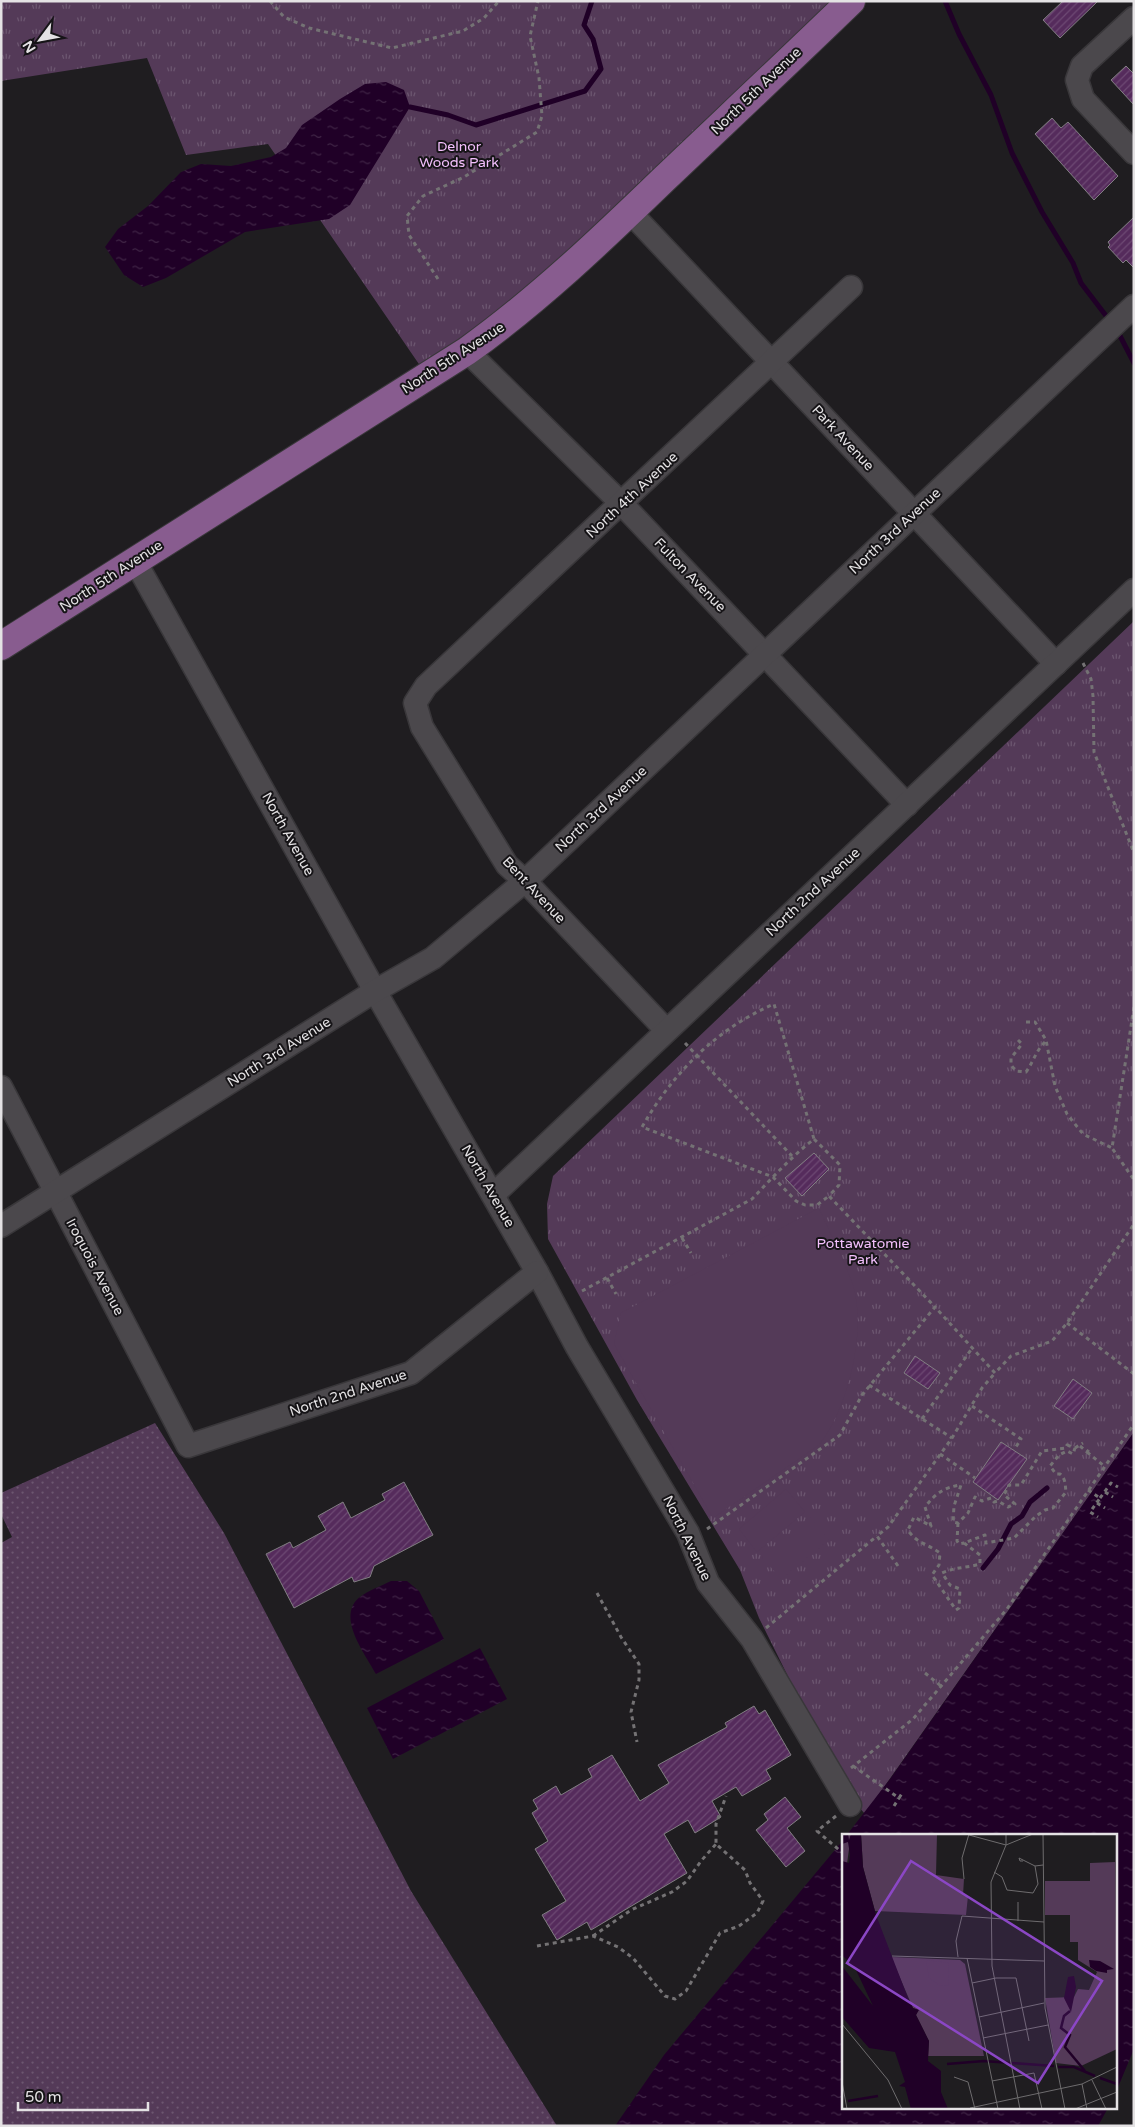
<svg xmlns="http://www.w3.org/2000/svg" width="1135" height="2127" font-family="'Varela Round',sans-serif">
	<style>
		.grass { fill: url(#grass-dots) }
		.park { fill: url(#park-tufts) }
		.pitch { fill: #543a58 }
		.water { fill: url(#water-ripples) }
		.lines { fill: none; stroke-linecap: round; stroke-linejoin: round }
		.stream { stroke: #200027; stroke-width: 5 }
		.building { fill: url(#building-hatch); stroke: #817e82 }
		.minor-casing { stroke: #39373a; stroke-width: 25 }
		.major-casing { stroke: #39373a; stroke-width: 30 }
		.path { stroke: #747274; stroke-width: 3; stroke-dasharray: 4 4; stroke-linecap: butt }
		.minor { stroke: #4b484c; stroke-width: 22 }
		.major { stroke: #885c8f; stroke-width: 28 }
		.labels { text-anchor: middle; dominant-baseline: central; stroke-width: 4; stroke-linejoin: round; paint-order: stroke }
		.street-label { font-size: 14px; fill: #e4e2e4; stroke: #161417 }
		.park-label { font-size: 14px; fill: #f4c0fd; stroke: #161417 }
		.inset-river { fill: none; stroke: #200027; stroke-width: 2.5 }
		.inset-road { fill: none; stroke: #6e6c6e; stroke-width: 1 }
		.view { fill: #8b47c5; fill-opacity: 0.15; stroke: #8b47c5; stroke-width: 2.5 }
		.inset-edge { fill: none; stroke: #e4e2e4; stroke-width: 2.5 }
	</style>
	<defs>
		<pattern id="grass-dots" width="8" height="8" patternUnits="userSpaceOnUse" patternTransform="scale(1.25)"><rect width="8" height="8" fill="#543a58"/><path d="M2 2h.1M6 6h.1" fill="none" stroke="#6c5670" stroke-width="1.8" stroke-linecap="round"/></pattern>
		<pattern id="park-tufts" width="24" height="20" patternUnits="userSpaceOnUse" patternTransform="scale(1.25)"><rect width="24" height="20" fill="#543a58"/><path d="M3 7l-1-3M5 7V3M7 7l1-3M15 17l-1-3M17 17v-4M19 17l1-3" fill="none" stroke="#6c5670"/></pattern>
		<pattern id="water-ripples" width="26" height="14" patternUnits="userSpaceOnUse" patternTransform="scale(1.25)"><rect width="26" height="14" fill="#200027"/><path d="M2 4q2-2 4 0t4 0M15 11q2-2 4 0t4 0" fill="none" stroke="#402546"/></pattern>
		<pattern id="building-hatch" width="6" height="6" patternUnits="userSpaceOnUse" patternTransform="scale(1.25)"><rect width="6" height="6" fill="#552b5c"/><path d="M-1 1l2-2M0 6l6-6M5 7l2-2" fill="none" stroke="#6d4973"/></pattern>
	</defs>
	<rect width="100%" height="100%" fill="#1f1d20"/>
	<path class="grass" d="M155,1423L224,1533L411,1891L557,2126H1V1543L12,1537L1,1514V1493Z"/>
	<g class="park">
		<path d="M1,1H840L531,295L423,370L268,144L186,155L147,58L1,81Z"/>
		<path d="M1134,621V1432L865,1814L845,1791L759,1618L740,1570L637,1400L548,1239L547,1204L553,1176Z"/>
	</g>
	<g class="pitch">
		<path d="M819,1208C830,1234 844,1259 853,1285C867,1331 848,1409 819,1445L713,1518L614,1344L621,1313Z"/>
		<path d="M786,1489L805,1512L757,1552L739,1529Z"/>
		<path d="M810,1517L829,1540L781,1579L762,1557Z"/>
	</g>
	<g class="water">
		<path d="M386,82L404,90L410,107L350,205L329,219L245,232L166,278L143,287L124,275L105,247L118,229L148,206L181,172L201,164L231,166L271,157L286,148L302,125L340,99L365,84Z"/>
		<path d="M1134,1432V2049L1116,2092V1836H846L890,1779Z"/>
		<path d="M391,1581H407L419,1591L444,1639L376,1674C366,1655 335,1616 360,1597C369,1590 381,1586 391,1581Z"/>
		<path d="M480,1648L507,1699L393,1759L367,1708Z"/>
		<path d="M844,1839V2108H1108L1098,2126H615L664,2055Z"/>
	</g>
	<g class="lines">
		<g class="stream">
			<path d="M945,1L959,34L991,95L1012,153L1042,212L1073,263L1081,283L1110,321"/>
			<path d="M410,107L448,115L476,125L585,91L601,69L593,39L584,25L592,1"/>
			<path d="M1117,330L1134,363"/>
			<path d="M983,1568L998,1549L1011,1524L1022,1516L1030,1502L1047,1488"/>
		</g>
	</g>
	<g class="building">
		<path d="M1063,1H1098L1060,38L1043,20Z"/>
		<path d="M1126,66L1134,74V105L1111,80Z"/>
		<path d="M1052,118L1061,128L1068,122L1118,176L1094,200L1035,134Z"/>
		<path d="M1134,217V268L1126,260L1123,263L1108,247L1110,245L1108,242Z"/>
		<path d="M814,1153L829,1169L802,1196L785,1178Z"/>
		<path d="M915,1356L940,1373L928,1389L904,1373Z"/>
		<path d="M1073,1379L1092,1393L1073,1419L1054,1406Z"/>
		<path d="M1001,1442L1027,1459L998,1500L973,1482Z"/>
		<path d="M404,1482L433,1535L374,1566L370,1577L354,1582L352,1577L294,1608L266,1554L290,1542L293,1548L326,1530L318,1516L343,1502L351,1518L385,1500L382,1494Z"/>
		<path d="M754,1706L759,1714L765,1710L791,1755L766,1770L771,1779L742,1796L736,1787L712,1801L721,1817L695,1833L688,1820L664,1834L687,1873L591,1930L587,1922L557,1940L542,1915L566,1901L535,1849L548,1841L532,1813L538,1809L533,1800L556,1786L561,1795L592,1777L588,1769L612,1755L640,1801L669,1783L658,1765L727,1727L725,1723Z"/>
		<path d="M785,1797L801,1817L787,1828L805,1851L786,1867L756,1830L768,1820L764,1814Z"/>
	</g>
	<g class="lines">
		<g class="minor-casing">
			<g id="minor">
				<path d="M1134,18L1082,66L1077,80L1083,99L1134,153"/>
				<path d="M630,212L1056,664"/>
				<path d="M467,351L622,504L907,805"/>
				<path d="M135,561L375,991L537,1272L577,1347L688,1533L708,1583L752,1639L850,1805"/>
				<path d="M666,1030L525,881L507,865L422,727L415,703L426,686L851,287"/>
				<path d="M1,1087L188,1446L411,1373L537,1272"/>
				<path d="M493,1195L1134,590"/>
				<path d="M1,1226L375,991L433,958L525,881L1134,306"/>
			</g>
		</g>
		<g class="major-casing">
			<path id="major" d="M1,646L467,351C538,300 601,240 664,179C726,120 789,61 851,1"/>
		</g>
		<g class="path">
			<path d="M270,1L284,17L309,28L392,48L463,31L484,18L499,1"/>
			<path d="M438,279L409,235L407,216L423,196L464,177L537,132L542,116L539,78L530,36L538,1"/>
			<path d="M1083,663L1091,679L1093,696L1094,752L1134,853"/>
			<path d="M1134,1007L1112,1148L1134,1180"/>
			<path d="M1026,1022H1035L1046,1040L1055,1086L1067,1114L1083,1134L1112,1148"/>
			<path d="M1018,1040L1022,1044L1011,1058V1065L1016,1071L1026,1072C1034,1061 1036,1050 1046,1041"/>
			<path d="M685,1043L792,1156"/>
			<path d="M814,1139L840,1165L839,1185L829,1196L935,1307"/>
			<path d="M682,1238L691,1253"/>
			<path d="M607,1278L616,1294"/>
			<path d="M582,1291L752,1199C772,1178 791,1157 814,1139L774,1004C716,1029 673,1073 642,1127L773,1177L796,1201L805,1205H817L829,1196"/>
			<path d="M1067,1323L1134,1374"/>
			<path d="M869,1385L952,1438"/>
			<path d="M972,1406L1021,1439L1014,1450"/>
			<path d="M922,1419L973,1347"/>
			<path d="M1067,1445L1075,1448L1073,1454L1067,1451L1059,1455L1050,1466L1056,1474H1060C1066,1479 1065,1485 1066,1492L1053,1508L1045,1510L1036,1516L1014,1538L986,1543L985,1535L964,1543L980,1555V1564C967,1568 955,1567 942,1573L950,1585L960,1589L959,1608L956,1610L932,1575L939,1565L940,1553C928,1544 916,1543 908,1530L914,1517L931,1526L925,1507C935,1494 944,1487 961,1485L954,1506L953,1522L958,1523L968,1513L975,1497L982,1501L991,1498L994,1502L998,1501L1008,1507L1015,1504L1004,1495L1009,1485H1021L1042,1451L1066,1448Z"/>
			<path d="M1080,1446L1087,1452L1090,1448"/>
			<path d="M1075,1448L1083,1443"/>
			<path d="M1087,1452L1104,1466"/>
			<path d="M940,1454L975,1478"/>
			<path d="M1088,1490L1100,1498L1090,1512L1098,1517"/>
			<path d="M1105,1492L1113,1497"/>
			<path d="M1100,1498L1111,1483L1118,1487"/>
			<path d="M1097,1503L1105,1508"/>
			<path d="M958,1523L957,1541L959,1544L964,1543"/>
			<path d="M707,1529L840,1435L862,1395L935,1307L995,1373L1011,1356L1052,1341L1067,1323L1134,1224"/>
			<path d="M898,1566L877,1536L888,1527L952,1438L982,1388L995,1373"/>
			<path d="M597,1593L621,1637L639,1664V1680L631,1712L637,1742"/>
			<path d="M766,1628L877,1536"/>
			<path d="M925,1673L941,1686"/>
			<path d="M853,1766L899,1798L903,1792"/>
			<path d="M851,1768L913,1719L1007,1609L1134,1424"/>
			<path d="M894,1806L899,1798"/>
			<path d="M836,1816L817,1831L844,1854"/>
			<path d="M593,1936L631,1910L672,1892L687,1881L701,1861L716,1844"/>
			<path d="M537,1946L593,1936L618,1947L633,1958L665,1996L675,1999L686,1991L720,1933L739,1926L757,1913L763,1901L750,1883L745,1870L716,1844V1824L726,1796"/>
		</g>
		<use href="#minor" class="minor"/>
		<use href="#major" class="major"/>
	</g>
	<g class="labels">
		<g class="street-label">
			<text transform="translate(756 91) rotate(-44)">North 5th Avenue</text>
			<text transform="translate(453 358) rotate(-33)">North 5th Avenue</text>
			<text transform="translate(843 438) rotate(47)">Park Avenue</text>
			<text transform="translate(632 495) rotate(-43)">North 4th Avenue</text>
			<text transform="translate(895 531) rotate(-43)">North 3rd Avenue</text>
			<text transform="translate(690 575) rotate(46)">Fulton Avenue</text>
			<text transform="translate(111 576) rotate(-33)">North 5th Avenue</text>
			<text transform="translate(601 809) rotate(-43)">North 3rd Avenue</text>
			<text transform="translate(288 834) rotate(61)">North Avenue</text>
			<text transform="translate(534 890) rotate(47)">Bent Avenue</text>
			<text transform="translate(813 892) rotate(-43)">North 2nd Avenue</text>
			<text transform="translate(279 1052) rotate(-32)">North 3rd Avenue</text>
			<text transform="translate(488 1186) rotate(60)">North Avenue</text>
			<text transform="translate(95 1267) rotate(62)">Iroquois Avenue</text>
			<text transform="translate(348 1393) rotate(-18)">North 2nd Avenue</text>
			<text transform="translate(687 1538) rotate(64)">North Avenue</text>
		</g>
		<g class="park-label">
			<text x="459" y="146">Delnor<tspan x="459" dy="16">Woods Park</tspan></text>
			<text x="863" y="1243">Pottawatomie<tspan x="863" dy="16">Park</tspan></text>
		</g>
	</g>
	<g transform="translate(842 1834)">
		<rect width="275" height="275" fill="#1f1d20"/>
		<path d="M0,0H9L5,30L0,27ZM19,0H95L94,41L122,45L121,61L126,62L124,81L33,77L21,33Z" fill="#543a58"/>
		<path d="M273,0L275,215L239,232L214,229L203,164L232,163L236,155L247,156L255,138L236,126V108H228V81H203V47H248V29L273,28ZM49,123L118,126L123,130L142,222H86L87,207L74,181L76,176L71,174Z" fill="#543a58"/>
		<path d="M84,126L107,129L106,152L97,151L87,144Z" fill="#543a58"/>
		<path d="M0,0H6L7,6L9,0H19L21,33L34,81L66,164L71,174L77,176L74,181L87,207L86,227L99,237V258L106,275H69L63,253L57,252L63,248L53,218L27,214L0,183V132L31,172L13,134L0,121V27L7,29L8,21L6,8L0,10ZM247,126L258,127L272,135L265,136V139L254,137L248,133ZM232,142L234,153L229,178L222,164L226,143Z" fill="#200027"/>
		<path class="inset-river" d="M228,177L222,182L219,194L228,201L223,213L243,237M105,230L142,227L212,232M216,233H232L253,242M258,244L275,250M6,267L36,262"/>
		<path class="inset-road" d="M164,0V11L149,48L150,132L178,275M201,0L203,174L223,275M127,1L164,11L191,0M181,27H178L177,24L193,32M152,38L160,43L165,56L191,59L196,50L193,32L201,31M122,45L120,24L127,0M176,68V87M50,122L202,127M116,123L114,107L120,82L202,88M125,124L156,275M130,149L154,144H174L187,207M137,183L202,169M0,190L46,246L60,275M141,204L206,191M112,243L126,248L133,275M250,246L264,275M150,247L192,239L200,275M0,248L5,275M240,250L245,275M128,274L240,250L275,233M233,275L275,258"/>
		<path class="view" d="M69,27L260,147L196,249L5,129Z"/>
		<rect width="275" height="275" class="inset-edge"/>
	</g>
	<rect width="1135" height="2127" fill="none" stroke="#e4e2e4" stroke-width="5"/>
	<g transform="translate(40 40) rotate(238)" stroke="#161417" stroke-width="4" paint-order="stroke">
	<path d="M0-4L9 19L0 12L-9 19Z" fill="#e4e2e4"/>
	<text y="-8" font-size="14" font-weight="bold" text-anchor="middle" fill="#e4e2e4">N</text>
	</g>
	<path d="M18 2102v8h130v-8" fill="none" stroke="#e4e2e4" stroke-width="2.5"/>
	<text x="25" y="2102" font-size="15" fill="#e4e2e4" stroke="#161417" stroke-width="4" paint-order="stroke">50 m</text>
</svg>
